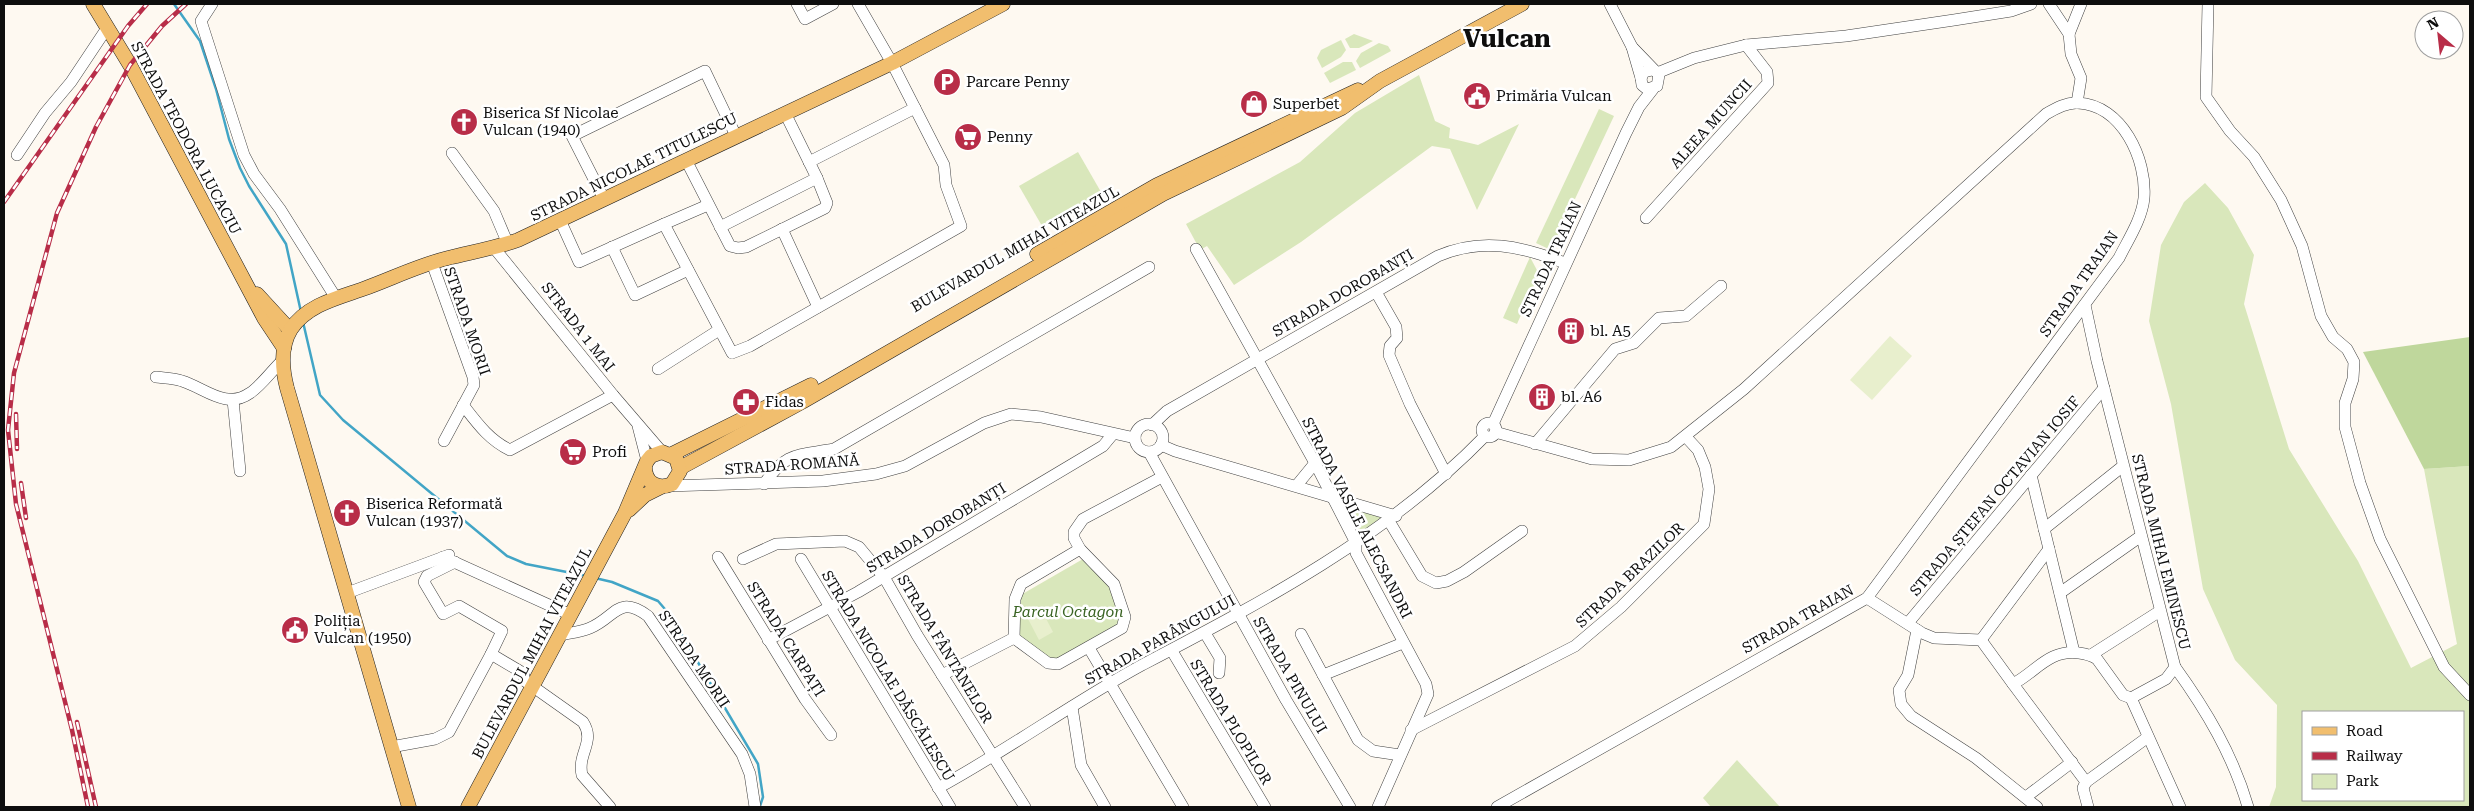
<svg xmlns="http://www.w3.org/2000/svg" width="2474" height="811" font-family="'Roboto Serif',serif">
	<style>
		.green { fill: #d9e7bb; fill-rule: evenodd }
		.forest { fill: #bfd79c }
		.pitch { fill: #e8efcd }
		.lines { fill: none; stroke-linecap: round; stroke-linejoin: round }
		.stream { stroke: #42a5c6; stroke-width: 2.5 }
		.minor-casing { stroke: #414141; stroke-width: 12 }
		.major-casing { stroke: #1f1f1f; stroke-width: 15 }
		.minor { stroke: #fff; stroke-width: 11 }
		.major { stroke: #f1be6e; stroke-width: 14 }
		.rail-casing { stroke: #b82d48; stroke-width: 4.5 }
		.rail { stroke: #fff; stroke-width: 2.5; stroke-dasharray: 8; stroke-linecap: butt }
		.labels { text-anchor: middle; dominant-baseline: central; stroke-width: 5; stroke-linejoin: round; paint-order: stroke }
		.poi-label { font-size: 15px; fill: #0e0e0e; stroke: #fff; text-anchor: start }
		.street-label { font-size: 15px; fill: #0e0e0e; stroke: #fff }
		.park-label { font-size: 15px; font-style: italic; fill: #396322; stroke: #fff }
		.town-label { font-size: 25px; font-weight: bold; fill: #0e0e0e; stroke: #fff }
	</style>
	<rect width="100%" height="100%" fill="#fef9f1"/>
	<g class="green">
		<path d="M1354,34L1373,41L1359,48H1350L1345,39Z"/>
		<path d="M1341,40L1346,50L1341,57L1322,68L1317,58L1321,50Z"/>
		<path d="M1379,43L1388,46L1391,51L1360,68L1356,61L1361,53Z"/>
		<path d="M1343,62H1352L1356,70L1330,83L1324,73Z"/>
		<path d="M1419,75L1435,121L1450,128L1449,138L1478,145L1519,124L1477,210L1450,149L1432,146L1301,242L1234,285L1207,246L1200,250L1186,224L1300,162L1355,113Z"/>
		<path d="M1599,109L1614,116L1551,250L1536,243Z"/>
		<path d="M1078,152L1101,192L1042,226L1019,186Z"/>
		<path d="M2205,183L2228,208L2254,255L2244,304L2289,449L2358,561L2411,668L2457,644L2424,469L2470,466V807H2269L2276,787L2277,705L2235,660L2203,589L2171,404L2149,321L2161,245L2184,202ZM2303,712H2463V800H2303Z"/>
		<path d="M1530,257L1539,274L1517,324L1503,318Z"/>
		<path d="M1349,507L1381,517V519L1363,530H1359L1346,512Z"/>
		<path d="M1083,559C1102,577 1123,597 1120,626L1063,659L1049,660L1020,638L1019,596Z"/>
		<path d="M1737,760L1780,807H1711L1703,798Z"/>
	</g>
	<path class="forest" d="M2470,337V466L2424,469L2363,352Z"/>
	<g class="pitch">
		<path d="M1890,336L1912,356L1872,400L1850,380Z"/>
		<path d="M1040,607L1053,632L1039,640L1026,615Z"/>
	</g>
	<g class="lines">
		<g class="stream">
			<path d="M174,4L200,41L216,89L229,139L240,168L249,186L286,244L301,312"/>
			<path d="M303,322L320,395L343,420L507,556L526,564L587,576"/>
			<path d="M595,578L612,582L658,601L670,615L758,764L763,797L760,806"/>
		</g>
		<g class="minor-casing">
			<g id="minor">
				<path d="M212,4L201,21L244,155L254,174L280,209L336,298"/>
				<path d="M797,4L805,19L833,4"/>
				<path d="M1610,4L1632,47L1641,78"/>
				<path d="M2049,4L2069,34L2071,54L2081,78L2077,103"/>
				<path d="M2208,4L2206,97L2230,131L2254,157L2281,200L2302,246L2321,316L2333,337L2347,349L2354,362L2353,379L2345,403V427L2360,483L2380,539L2444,667L2470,695"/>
				<path d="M2069,34L2081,4"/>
				<path d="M1632,47L1659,75L1657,86L1647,89L1642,85L1641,78L1644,72L1652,70"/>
				<path d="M1657,73L1694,58L1746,45L1846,36L1954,20L2011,11L2031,4"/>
				<path d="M452,153L494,211L508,244"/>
				<path d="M17,155L45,113L71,82L107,28"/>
				<path d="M686,160L730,246L738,248L746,247L825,208L827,203L817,178L785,113"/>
				<path d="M809,162L915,108"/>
				<path d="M604,199L572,136L705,71L736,136"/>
				<path d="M1646,218L1768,83L1767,72L1746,45"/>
				<path d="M560,220L579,262L664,224L732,353L750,346L961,226L946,185L944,165L892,63L858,4"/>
				<path d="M664,224L708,205"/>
				<path d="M720,227L817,178"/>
				<path d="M782,229L818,307"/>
				<path d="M612,247L635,295L688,270"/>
				<path d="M495,249L613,395L662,452"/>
				<path d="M1196,249L1315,463L1356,543V553L1426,684L1428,694L1378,807"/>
				<path d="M432,263L473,377L474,385L444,441"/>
				<path d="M1376,292L1396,327L1397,338L1390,346L1389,355L1410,404L1446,474"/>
				<path d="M658,369L719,330"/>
				<path d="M156,377C164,378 174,378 182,381C205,388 226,410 250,393C262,385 272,370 283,360"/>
				<path d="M233,400L240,471"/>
				<path d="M463,405C477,423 489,440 510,450L613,395"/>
				<circle cx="1489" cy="430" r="7"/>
				<path d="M1493,424L1626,133L1639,107L1653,89"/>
				<circle cx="1149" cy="438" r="14"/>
				<path d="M1152,425L1167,411L1438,256C1482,237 1521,246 1565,263"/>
				<path d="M638,426L647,461"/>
				<path d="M1495,432L1592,459L1629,460L1671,447L1744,389L2046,114C2056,108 2067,102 2078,103C2122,105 2147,159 2144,198C2142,219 2128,240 2119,258L1867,598L1497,807"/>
				<path d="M1535,444L1615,349L1634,343L1659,318L1686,316L1721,286"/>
				<path d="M1161,445L1175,451L1396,516"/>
				<path d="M1149,452L1286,700L1350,807"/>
				<path d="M2031,475L2074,652"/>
				<path d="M764,484C787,451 797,456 834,449L1149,267"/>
				<path d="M1297,485L1315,463"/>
				<path d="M667,486L823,481L876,474L905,466L984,423L1011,414L1041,417L1135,438"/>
				<path d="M1389,521L1422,576L1436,583L1447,581L1464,572L1522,531"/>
				<path d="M2044,529L2123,466"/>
				<path d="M443,557L571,615"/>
				<path d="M718,557L805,699L831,735"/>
				<path d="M743,559L776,544L845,541L859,547L884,577L917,635L1025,807"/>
				<path d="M801,559L950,807"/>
				<path d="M455,562L427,576L424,582L443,614L459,606L502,631L491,654"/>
				<path d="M347,593L449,555"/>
				<path d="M2060,593L2141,536"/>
				<path d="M1867,598L1922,633L1934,638L1981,640L2013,684C2036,672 2049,649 2079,653C2087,654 2091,655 2097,659L2123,695L2131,698L2166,679L2175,667L2097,361L2085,305"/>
				<path d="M1908,623L2104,388"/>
				<path d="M1917,630L1908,675L1899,690L1901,704L1911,716L1976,758L2037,807"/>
				<path d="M1205,633L1220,658L1219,673"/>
				<path d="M1301,634L1323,675"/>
				<path d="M560,635C569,633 581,632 590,628C616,617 618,594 648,616L742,754L750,774L755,807"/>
				<path d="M1014,638L1048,663L1058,664L1122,628L1125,617L1114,584L1080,549L1074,538V532L1083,519L1162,477"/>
				<path d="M1014,638L1015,599L1021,584L1080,549"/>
				<path d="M768,640L858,592L1103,446L1113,434"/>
				<path d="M1981,640L2049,549"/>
				<path d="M1089,648L1183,807"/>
				<path d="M1172,651L1265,807"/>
				<path d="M2091,655L2160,611"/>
				<path d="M2175,667C2206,710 2233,755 2248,807"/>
				<path d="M942,675L1014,638"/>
				<path d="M2013,684L2086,782L2083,788L2088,807"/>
				<path d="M2131,698L2180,807"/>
				<path d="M1072,707L1081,765L1105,807"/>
				<path d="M1411,730L1575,646L1621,607L1704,524L1709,489L1705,467L1698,450L1686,437"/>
				<path d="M391,747L435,739L449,732L491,654L523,673L525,681L583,722C596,742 577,753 582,775L610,807"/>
				<path d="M1400,755L1373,751L1358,740L1323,675L1403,643"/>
				<path d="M2086,782L2148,737"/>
				<path d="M938,788C1008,750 1072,703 1142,665C1264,601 1388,536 1485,436"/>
				<path d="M2026,797L2072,762"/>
			</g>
		</g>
		<g class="major-casing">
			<g id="major">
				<path d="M93,4L130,65L264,318L284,348"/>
				<path d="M1037,254L1157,185L1358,90"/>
				<path d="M257,294L290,330"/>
				<path d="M672,454L811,385"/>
				<path d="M680,468L802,402L1163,194L1342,108L1380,81L1522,4"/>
				<path d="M629,510L645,495L661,487"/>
				<path d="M409,807L287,388C282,369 280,347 291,329C307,305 337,298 363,289C391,279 419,265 448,258C472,252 495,248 518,240L892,63L1003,4"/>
				<path d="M468,807L625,513L647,461L651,456L662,452L676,458L680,471L672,484C658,490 645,483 645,467"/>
			</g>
		</g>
		<use href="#minor" class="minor"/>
		<use href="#major" class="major"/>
		<g class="rail-casing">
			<g id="rail">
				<path d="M4,202L128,26L147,4"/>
				<path d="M16,414L17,449"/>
				<path d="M21,483L26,518"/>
				<path d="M77,722L96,807"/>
				<path d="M88,807L72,730L16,504L8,430L14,373L57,213L96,127L130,65L162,26L186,4"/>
			</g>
		</g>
		<use href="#rail" class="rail"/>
	</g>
	<defs>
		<g id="parking-disc" transform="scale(1.4375)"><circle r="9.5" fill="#b82d48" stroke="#fff"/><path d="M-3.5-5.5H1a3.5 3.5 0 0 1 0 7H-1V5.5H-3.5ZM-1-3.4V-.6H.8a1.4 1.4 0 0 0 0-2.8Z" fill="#fff"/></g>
		<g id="civic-disc" transform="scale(1.4375)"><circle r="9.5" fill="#b82d48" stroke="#fff"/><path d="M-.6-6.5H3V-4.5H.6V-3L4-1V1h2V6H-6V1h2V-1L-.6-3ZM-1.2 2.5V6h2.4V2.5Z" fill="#fff"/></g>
		<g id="shop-disc" transform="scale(1.4375)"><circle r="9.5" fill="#b82d48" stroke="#fff"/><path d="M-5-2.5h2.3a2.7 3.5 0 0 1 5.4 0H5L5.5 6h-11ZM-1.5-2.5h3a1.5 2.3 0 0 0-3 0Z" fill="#fff"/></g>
		<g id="church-disc" transform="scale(1.4375)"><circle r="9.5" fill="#b82d48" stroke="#fff"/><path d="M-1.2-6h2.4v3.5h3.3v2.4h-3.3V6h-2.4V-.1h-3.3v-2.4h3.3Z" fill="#fff"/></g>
		<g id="supermarket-disc" transform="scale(1.4375)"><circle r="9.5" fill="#b82d48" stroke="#fff"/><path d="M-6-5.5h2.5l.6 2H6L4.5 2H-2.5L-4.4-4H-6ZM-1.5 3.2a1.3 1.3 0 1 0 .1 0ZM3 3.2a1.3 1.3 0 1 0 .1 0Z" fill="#fff"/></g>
		<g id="building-disc" transform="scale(1.4375)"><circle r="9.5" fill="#b82d48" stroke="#fff"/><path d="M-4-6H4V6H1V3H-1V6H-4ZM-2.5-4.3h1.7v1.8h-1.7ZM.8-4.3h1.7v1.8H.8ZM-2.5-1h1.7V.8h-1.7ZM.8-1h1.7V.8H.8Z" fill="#fff"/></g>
		<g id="pharmacy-disc" transform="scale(1.4375)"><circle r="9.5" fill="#b82d48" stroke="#fff"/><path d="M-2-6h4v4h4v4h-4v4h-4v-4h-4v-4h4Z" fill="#fff"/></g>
	</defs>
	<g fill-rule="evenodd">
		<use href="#parking-disc" x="947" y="82"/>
		<use href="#civic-disc" x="1477" y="96"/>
		<use href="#shop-disc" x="1254" y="104"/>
		<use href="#church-disc" x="464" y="122"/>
		<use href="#supermarket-disc" x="968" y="137"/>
		<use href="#building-disc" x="1571" y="331"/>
		<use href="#building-disc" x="1542" y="397"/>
		<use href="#pharmacy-disc" x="746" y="402"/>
		<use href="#supermarket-disc" x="573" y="452"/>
		<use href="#church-disc" x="347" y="513"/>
		<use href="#civic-disc" x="295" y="630"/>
	</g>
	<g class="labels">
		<g class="poi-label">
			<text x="966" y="82">Parcare Penny</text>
			<text x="1496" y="96">Primăria Vulcan</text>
			<text x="1273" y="104">Superbet</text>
			<text x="483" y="113">Biserica Sf Nicolae<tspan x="483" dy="17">Vulcan (1940)</tspan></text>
			<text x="987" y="137">Penny</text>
			<text x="1590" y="331">bl. A5</text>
			<text x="1561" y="397">bl. A6</text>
			<text x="765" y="402">Fidas</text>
			<text x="592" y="452">Profi</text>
			<text x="366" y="504">Biserica Reformată<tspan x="366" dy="17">Vulcan (1937)</tspan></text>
			<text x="314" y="621">Poliția<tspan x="314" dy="17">Vulcan (1950)</tspan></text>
		</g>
		<g class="street-label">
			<text transform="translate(1711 124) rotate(-48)">ALEEA MUNCII</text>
			<text transform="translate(186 138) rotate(62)">STRADA TEODORA LUCACIU</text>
			<text transform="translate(634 167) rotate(-26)">STRADA NICOLAE TITULESCU</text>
			<text transform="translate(1015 249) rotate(-30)">BULEVARDUL MIHAI VITEAZUL</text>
			<text transform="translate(1551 259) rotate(-65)">STRADA TRAIAN</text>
			<text transform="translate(2079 284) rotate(-55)">STRADA TRAIAN</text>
			<text transform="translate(1343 293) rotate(-30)">STRADA DOROBANȚI</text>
			<text transform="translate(467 321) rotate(71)">STRADA MORII</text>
			<text transform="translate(578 327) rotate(52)">STRADA 1 MAI</text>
			<text transform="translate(792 465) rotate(-4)">STRADA ROMANĂ</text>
			<text transform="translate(1995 496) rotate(-50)">STRADA ȘTEFAN OCTAVIAN IOSIF</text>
			<text transform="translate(1357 518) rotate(63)">STRADA VASILE ALECSANDRI</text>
			<text transform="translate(936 528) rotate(-31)">STRADA DOROBANȚI</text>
			<text transform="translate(2161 552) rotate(76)">STRADA MIHAI EMINESCU</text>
			<text transform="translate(1630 575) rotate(-44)">STRADA BRAZILOR</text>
			<text transform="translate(1798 619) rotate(-29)">STRADA TRAIAN</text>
			<text transform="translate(786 639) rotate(58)">STRADA CARPAȚI</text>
			<text transform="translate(1160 640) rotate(-29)">STRADA PARÂNGULUI</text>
			<text transform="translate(945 649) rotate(59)">STRADA FÂNTÂNELOR</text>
			<text transform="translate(532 653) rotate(-62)">BULEVARDUL MIHAI VITEAZUL</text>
			<text transform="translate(694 659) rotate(56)">STRADA MORII</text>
			<text transform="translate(1290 675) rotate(60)">STRADA PINULUI</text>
			<text transform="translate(888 676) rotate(59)">STRADA NICOLAE DĂSCĂLESCU</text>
			<text transform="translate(1231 722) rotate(59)">STRADA PLOPILOR</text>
		</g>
		<g class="park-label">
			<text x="1068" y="612">Parcul Octagon</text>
		</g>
		<g class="town-label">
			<text x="1507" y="38">Vulcan</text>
		</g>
	</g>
	<rect width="2474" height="811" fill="none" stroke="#0e0e0e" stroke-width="10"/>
	<rect x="2302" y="711" width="162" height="90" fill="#ffffff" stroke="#9f9f9f"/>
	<rect x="2312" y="727" width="25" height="8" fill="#f1be6e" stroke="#9f9f9f"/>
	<text x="2346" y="736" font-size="15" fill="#0e0e0e">Road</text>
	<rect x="2312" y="752" width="25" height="8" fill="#b82d48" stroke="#9f9f9f"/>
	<text x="2346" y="761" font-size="15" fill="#0e0e0e">Railway</text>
	<rect x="2312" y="774" width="25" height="15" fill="#d9e7bb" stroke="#9f9f9f"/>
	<text x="2346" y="786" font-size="15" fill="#0e0e0e">Park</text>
	<g transform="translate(2439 35) rotate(332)"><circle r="24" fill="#ffffff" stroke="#9f9f9f"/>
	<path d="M0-4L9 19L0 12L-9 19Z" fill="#b82d48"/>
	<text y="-8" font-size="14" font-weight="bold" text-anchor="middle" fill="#0e0e0e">N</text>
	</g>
</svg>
